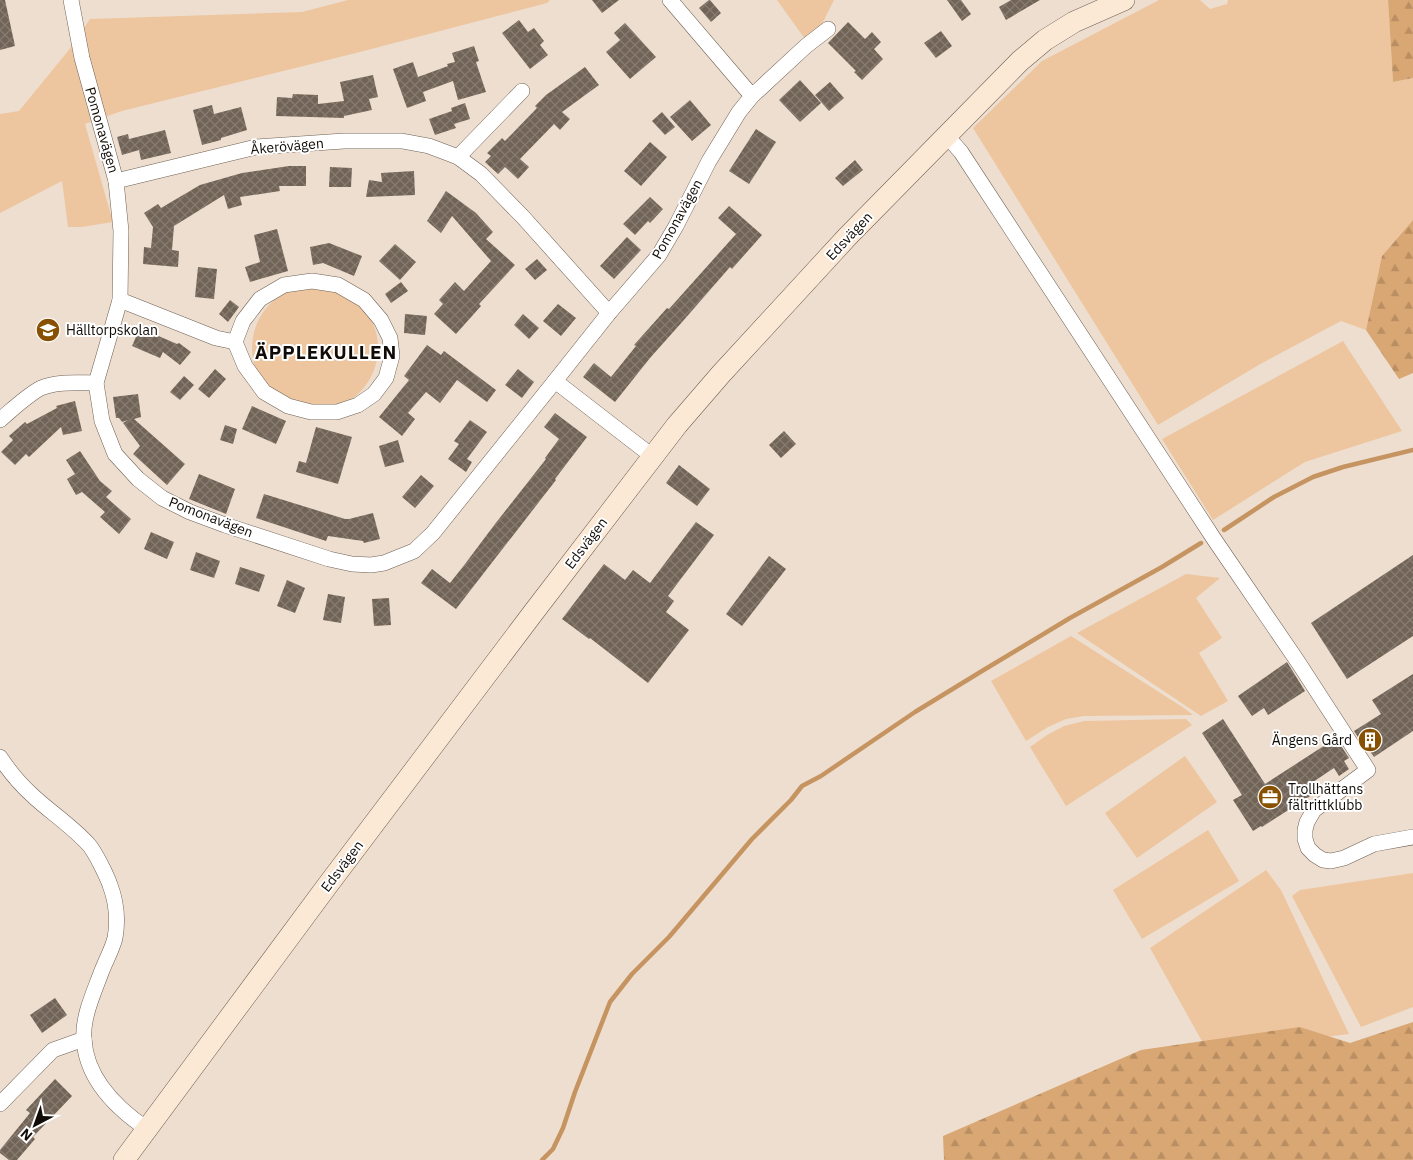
<svg xmlns="http://www.w3.org/2000/svg" width="1413" height="1160" font-family="'IBM Plex Sans',sans-serif">
	<style>
		.green { fill: #edc6a0 }
		.forest { fill: url(#forest-firs) }
		.lines { fill: none; stroke-linecap: round; stroke-linejoin: round }
		.stream { stroke: #c69461; stroke-width: 4.5 }
		.building { fill: url(#building-cross-hatch) }
		.street-casing { stroke: #6e6053; stroke-width: 16 }
		.secondary-casing { stroke: #6e6053; stroke-width: 22 }
		.street { stroke: #fff; stroke-width: 15 }
		.secondary { stroke: #fbe9d6; stroke-width: 21 }
		.labels { text-anchor: middle; dominant-baseline: central; stroke-width: 4; stroke-linejoin: round; paint-order: stroke }
		.street-label { font-size: 14px; fill: #100b06; stroke: #fff }
		.poi-label { font-size: 14px; fill: #100b06; stroke: #fff; text-anchor: start }
		.district-label { font-size: 19px; font-weight: bold; letter-spacing: 1px; fill: #100b06; stroke: #fff }
	</style>
	<defs>
		<pattern id="forest-firs" width="22" height="20" patternUnits="userSpaceOnUse" patternTransform="scale(1.25)"><rect width="22" height="20" fill="#d9a773"/><path d="M5 1l3.5 6h-7zM16 11l3.5 6h-7z" fill="#b98e62"/></pattern>
		<pattern id="building-cross-hatch" width="8" height="8" patternUnits="userSpaceOnUse" patternTransform="scale(1.25)"><rect width="8" height="8" fill="#716356"/><path d="M0 0l8 8M0 8l8-8" fill="none" stroke="#867c72"/></pattern>
	</defs>
	<rect width="100%" height="100%" fill="#eedecf"/>
	<g class="green">
		<path d="M348,0H550L547,3L356,53L122,111L85,124L113,222L82,227H68L62,181L0,213V114L19,111L68,51L90,19L302,12Z"/>
		<path d="M777,0H834L819,30L805,39Z"/>
		<path d="M1159,0H1200L1210,9L1227,4L1228,0H1388L1393,82L1413,78V220L1382,256L1366,330L1341,321L1262,363L1158,425L973,128L1042,61Z"/>
		<circle cx="315" cy="348" r="63"/>
		<path d="M1343,341L1402,431L1305,462L1213,520L1162,439Z"/>
		<path d="M1186,574L1220,578L1196,598L1222,638L1199,653L1228,701L1201,716L1077,633Z"/>
		<path d="M1071,636L1184,708L1193,715L1084,716L1066,719L1048,727L1026,741L991,681Z"/>
		<path d="M1186,719L1192,725L1066,806L1030,747L1047,735L1064,726L1084,721Z"/>
		<path d="M1185,756L1217,802L1137,858L1105,813Z"/>
		<path d="M1208,830L1239,881L1142,939L1113,890Z"/>
		<path d="M1266,870L1281,890L1349,1034L1208,1052L1150,948Z"/>
		<path d="M1413,873V1007L1361,1027L1292,896L1300,890Z"/>
	</g>
	<g class="forest">
		<path d="M1388,0H1413V78L1393,82Z"/>
		<path d="M1413,220V373L1399,379L1366,330L1382,256Z"/>
		<path d="M1413,1022V1160H944L943,1136L1141,1050L1300,1027L1350,1043Z"/>
	</g>
	<g class="lines">
		<g class="stream">
			<path d="M1224,530L1274,497L1313,477L1343,467L1413,450"/>
			<path d="M542,1160L553,1149L563,1128L575,1092L610,1002L632,974L669,937L752,839L791,800L802,786L821,776L915,712L982,671L1070,618L1162,567L1201,543"/>
		</g>
	</g>
	<g class="building">
		<path d="M0,0H5L15,46L0,50Z"/>
		<path d="M592,0H619L602,13Z"/>
		<path d="M709,0H710L721,13L711,22L699,8Z"/>
		<path d="M947,0H961L971,14L962,21Z"/>
		<path d="M1011,0H1040L1006,20L999,7Z"/>
		<path d="M519,20L528,32L534,28L544,41L540,45L548,55L530,69L502,33Z"/>
		<path d="M848,22L865,39L872,32L881,42L874,49L883,59L862,80L854,72L856,71L828,43Z"/>
		<path d="M625,23L656,57L630,79L606,52L620,40L614,33Z"/>
		<path d="M941,31L952,46L936,58L924,43Z"/>
		<path d="M474,46L479,61L476,62L486,92L458,100L453,81L423,92L426,101L407,108L393,69L413,62L418,77L448,66L447,64L455,62L452,53Z"/>
		<path d="M585,67L599,85L562,112L570,119L560,130L554,124L520,159L529,167L518,179L505,167L498,174L485,162L491,156L487,153L502,138L505,141L537,108L535,106L546,95Z"/>
		<path d="M373,75L378,97L369,99L372,110L344,116V118L276,116L277,97L292,98L293,94L318,95V104L344,101L340,82Z"/>
		<path d="M800,80L821,103L800,122L779,100Z"/>
		<path d="M830,82L844,98L829,111L815,95Z"/>
		<path d="M690,100L711,125L692,141L670,117Z"/>
		<path d="M465,103L470,119L454,124L456,128L435,135L429,119L452,111L451,108Z"/>
		<path d="M212,105L214,114L241,107L247,130L221,138V140L202,145L193,110Z"/>
		<path d="M662,112L675,127L665,135L652,121Z"/>
		<path d="M756,129L776,142L749,184L729,171Z"/>
		<path d="M165,130L171,153L141,160L139,150L122,155L117,137L128,134L129,139Z"/>
		<path d="M650,142L667,157L641,186L624,171Z"/>
		<path d="M855,160L863,170L843,186L835,178Z"/>
		<path d="M289,166H306V186H279L280,191L240,197L242,205L228,209L224,195L174,226L172,250L179,251L178,267L143,264L144,247L151,248L153,227L144,213L158,204L161,208L200,185L242,173Z"/>
		<path d="M330,167L352,168L351,187H329Z"/>
		<path d="M414,171L415,195L366,197L369,180L382,182L381,173Z"/>
		<path d="M446,191L476,213L493,232L486,239L515,265L479,304L481,306L456,334L434,314L443,304L439,300L455,282L464,291L491,261L452,216L441,233L427,221Z"/>
		<path d="M650,197L663,209L650,223L648,221L635,235L623,224Z"/>
		<path d="M729,206L762,235L732,269L730,267L683,321L650,358L615,402L583,377L594,363L611,377L636,346L634,345L667,308L669,309L736,234L718,218Z"/>
		<path d="M277,229L288,271L250,282L245,267L260,262L254,235Z"/>
		<path d="M627,237L641,250L614,279L600,266Z"/>
		<path d="M329,243L362,256L354,276L323,263L313,265L310,247Z"/>
		<path d="M395,244L416,262L400,280L379,261Z"/>
		<path d="M537,259L547,270L535,280L525,269Z"/>
		<path d="M198,267L217,269L214,299L195,297Z"/>
		<path d="M401,282L408,291L391,303L385,294Z"/>
		<path d="M230,300L239,307L228,322L219,314Z"/>
		<path d="M558,304L576,318L561,336L543,321Z"/>
		<path d="M405,314L427,316L425,335L404,333Z"/>
		<path d="M523,314L539,328L529,339L514,325Z"/>
		<path d="M140,328L177,344L179,343L191,352L180,365L163,352L160,358L132,346Z"/>
		<path d="M427,345L441,355L444,351L496,390L487,402L457,380L440,403L426,392L408,413L415,419L402,436L379,417L409,380L404,376Z"/>
		<path d="M215,369L226,379L209,398L198,389Z"/>
		<path d="M518,369L534,382L522,398L505,385Z"/>
		<path d="M184,376L194,385L180,400L170,392Z"/>
		<path d="M138,394L141,417L134,419L185,464L167,485L133,454L140,446L123,423L128,420L122,422L119,418H116L113,397Z"/>
		<path d="M75,401L82,431L63,435L61,427L29,457L26,454L15,465L1,452L13,440L9,436L25,422L27,424L57,408L56,406Z"/>
		<path d="M252,406L286,421L276,444L242,429Z"/>
		<path d="M555,413L587,437L555,479L556,480L456,609L421,583L432,569L450,583L465,564L495,524L546,459L545,458L559,439L544,427Z"/>
		<path d="M470,420L487,432L467,459L472,462L466,472L448,459L459,444L454,441Z"/>
		<path d="M225,425L237,429L233,444L220,440Z"/>
		<path d="M316,427L352,437L338,484L296,472L299,461L306,463Z"/>
		<path d="M784,431L796,444L781,458L769,445Z"/>
		<path d="M398,440L404,462L385,467L379,446Z"/>
		<path d="M80,451L100,481L112,491L106,497L131,519L119,534L100,517L105,512L82,492L76,495L67,479L75,474L66,460Z"/>
		<path d="M679,465L710,489L697,506L666,483Z"/>
		<path d="M199,474L235,489L226,514L189,499Z"/>
		<path d="M421,475L434,486L415,508L402,497Z"/>
		<path d="M264,494L345,519H349L373,513L380,539L364,543L363,541L328,536L326,541L256,518Z"/>
		<path d="M696,522L714,535L668,596L674,601L666,612L689,630L648,683L590,638L589,639L562,619L604,564L625,580L633,570L650,583Z"/>
		<path d="M151,532L174,542L167,559L144,549Z"/>
		<path d="M196,552L220,561L214,578L190,570Z"/>
		<path d="M1413,555V636L1347,679L1311,623Z"/>
		<path d="M769,556L786,569L742,626L726,614Z"/>
		<path d="M240,567L265,575L259,592L235,584Z"/>
		<path d="M287,580L305,588L295,613L277,606Z"/>
		<path d="M328,594L345,597L341,623L323,620Z"/>
		<path d="M389,598L391,625L374,626L372,599Z"/>
		<path d="M1287,662L1305,691L1268,715L1264,708L1252,716L1238,696Z"/>
		<path d="M1413,674V731L1374,757L1367,747L1365,748L1354,731L1381,714L1372,700Z"/>
		<path d="M1223,719L1265,784L1336,738L1349,758L1344,761L1349,769L1339,776L1334,768L1310,784L1315,793L1262,827L1261,826L1253,831L1233,800L1242,795L1202,733Z"/>
		<path d="M55,998L67,1015L42,1033L30,1015Z"/>
		<path d="M55,1079L72,1096L33,1137L35,1139L17,1160H9L0,1153V1150L30,1113L26,1110Z"/>
	</g>
	<g class="lines">
		<g class="street-casing">
			<g id="street">
				<path d="M71,0L82,58L116,181L121,231L120,300L96,383L102,421L115,454L138,479L162,498L190,512L225,525L329,559L352,564L371,565L384,563L414,551L433,533L555,381L652,456"/>
				<path d="M752,96L806,46L828,29"/>
				<path d="M946,135L961,152L1214,539L1298,662L1368,770L1314,810L1307,822L1305,830V839L1308,848L1315,855L1323,860L1331,861L1344,858L1374,844L1413,837"/>
				<path d="M458,157L522,91"/>
				<path d="M116,181L256,147L344,141H402L429,146L458,157L481,174L523,217L609,313"/>
				<path d="M312,281L338,285L364,300L381,320L390,338L392,356L386,378L374,394L358,405L337,412H311L288,406L264,392L245,366L235,342L243,321L260,299L284,285Z"/>
				<path d="M120,300L216,338L235,342"/>
				<path d="M555,381L609,313L659,255L676,226L709,161L739,112L752,96L670,0"/>
				<path d="M0,420C13,409 26,396 41,388C57,381 78,383 96,383"/>
				<path d="M0,757C9,771 20,784 32,795C50,812 72,826 89,845C95,852 107,876 110,885C116,901 118,921 115,938C112,950 105,962 101,973C94,992 82,1018 84,1039C86,1078 116,1108 147,1129"/>
				<path d="M0,1104L53,1050L84,1039"/>
			</g>
		</g>
		<g class="secondary-casing">
			<path id="secondary" d="M124,1160L327,886L533,613L677,425L721,374L848,236L1020,61L1045,40L1074,22L1124,0"/>
		</g>
		<use href="#street" class="street"/>
		<use href="#secondary" class="secondary"/>
	</g>
	<defs>
		<g id="school-disc" transform="scale(1.25)"><circle r="9.5" fill="#885102" stroke="#fff"/><path d="M0-5L7-2L0 1L-7-2ZM-4 1L0 2.5L4 1V4Q0 6-4 4Z" fill="#fff"/></g>
		<g id="building-disc" transform="scale(1.25)"><circle r="9.5" fill="#885102" stroke="#fff"/><path d="M-4-6H4V6H1V3H-1V6H-4ZM-2.5-4.3h1.7v1.8h-1.7ZM.8-4.3h1.7v1.8H.8ZM-2.5-1h1.7V.8h-1.7ZM.8-1h1.7V.8H.8Z" fill="#fff"/></g>
		<g id="office-disc" transform="scale(1.25)"><circle r="9.5" fill="#885102" stroke="#fff"/><path d="M-6-3h4V-5.5h4V-3h4V5H-6ZM-1-4.5V-3h2v-1.5ZM-6 0V1H6V0Z" fill="#fff"/></g>
	</defs>
	<g fill-rule="evenodd">
		<use href="#school-disc" x="48" y="330"/>
		<use href="#building-disc" x="1370" y="740"/>
		<use href="#office-disc" x="1270" y="797"/>
	</g>
	<g class="labels">
		<g class="street-label">
			<text transform="translate(102 130) rotate(74)">Pomonavägen</text>
			<text transform="translate(287 146) rotate(-5)">Åkerövägen</text>
			<text transform="translate(677 219) rotate(-61)">Pomonavägen</text>
			<text transform="translate(849 236) rotate(-47)">Edsvägen</text>
			<text transform="translate(211 517) rotate(21)">Pomonavägen</text>
			<text transform="translate(586 543) rotate(-53)">Edsvägen</text>
			<text transform="translate(342 866) rotate(-53)">Edsvägen</text>
		</g>
		<g class="poi-label">
			<text x="66" y="330">Hälltorpskolan</text>
			<text x="1352" y="740" text-anchor="end">Ängens Gård</text>
			<text x="1288" y="789">Trollhättans<tspan x="1288" dy="16">fältrittklubb</tspan></text>
		</g>
		<g class="district-label">
			<text x="326" y="352">ÄPPLEKULLEN</text>
		</g>
	</g>
	<g transform="translate(35 1125) rotate(221)" stroke="#ffffff" stroke-width="4" paint-order="stroke">
	<path d="M0-4L9 19L0 12L-9 19Z" fill="#100b06"/>
	<text y="-8" font-size="14" font-weight="bold" text-anchor="middle" fill="#100b06">N</text>
	</g>
</svg>
